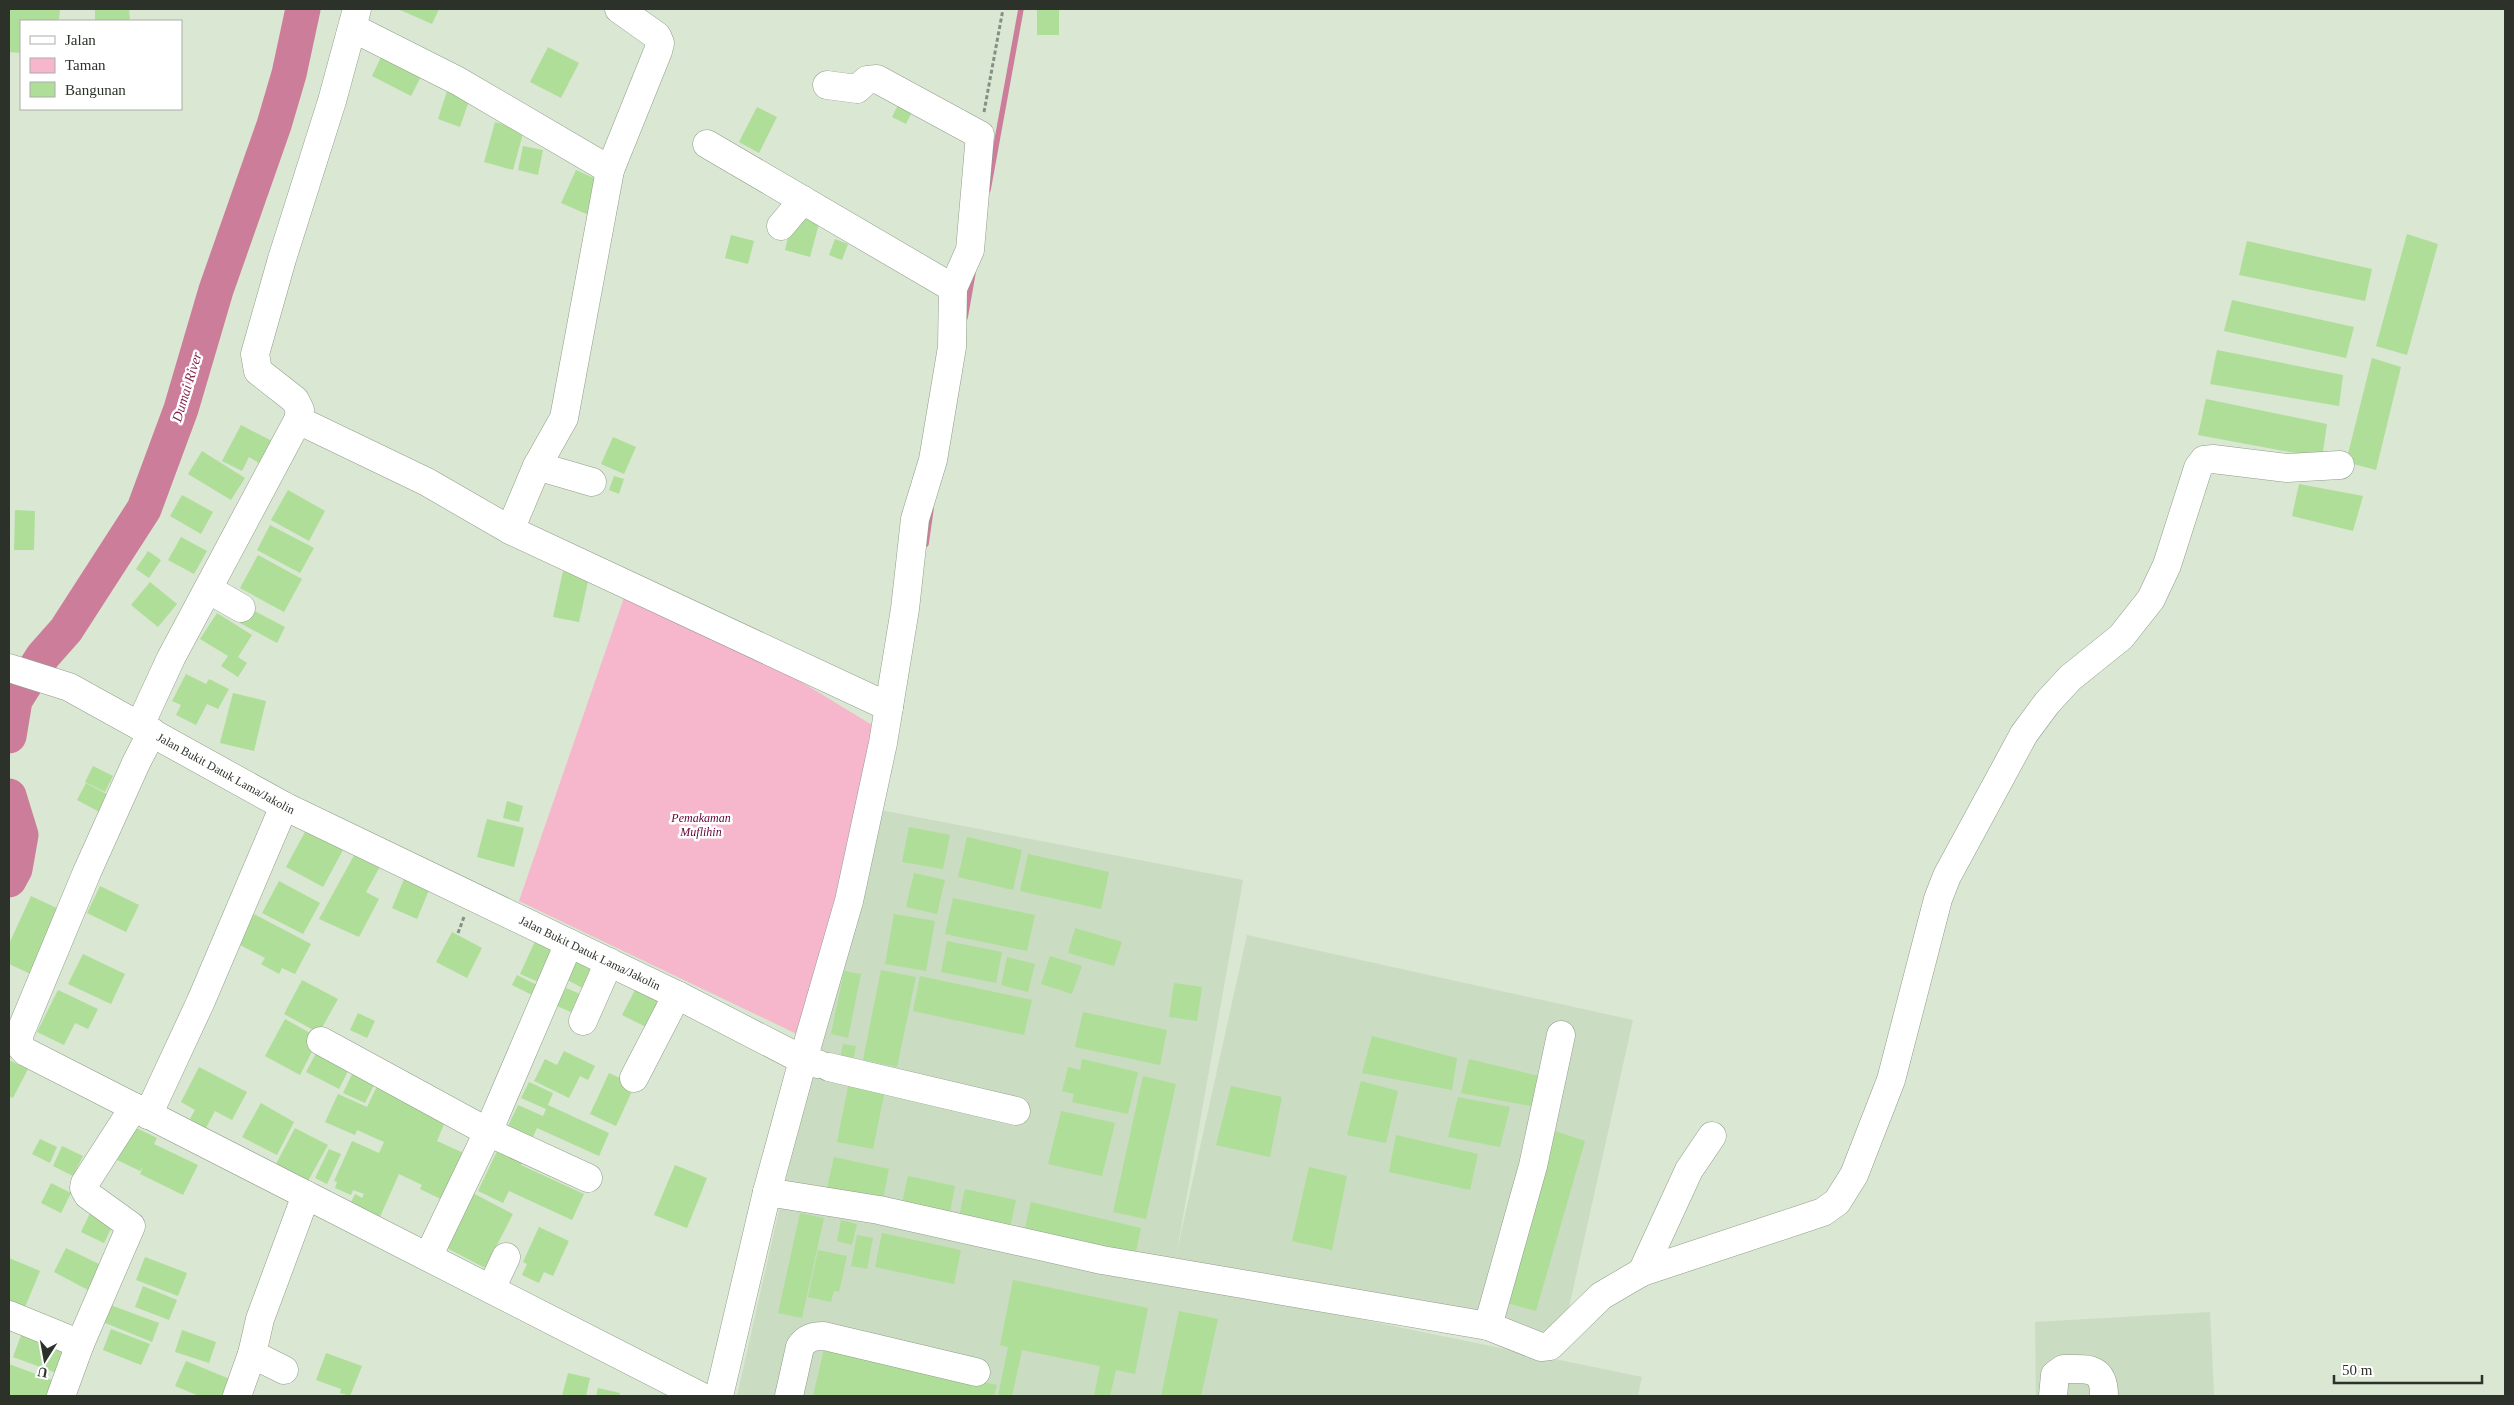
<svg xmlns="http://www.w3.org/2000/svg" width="2514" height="1405" font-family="Georgia,serif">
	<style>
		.built { fill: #cadcc2 }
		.green { fill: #f6b6cb }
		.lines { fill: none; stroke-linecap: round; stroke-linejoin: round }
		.stream { stroke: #cc7d99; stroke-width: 5.5 }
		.river { stroke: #cc7d99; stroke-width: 35 }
		.building { fill: #afde99 }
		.minor-casing { stroke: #909d8a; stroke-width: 29 }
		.path { stroke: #869082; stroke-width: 3; stroke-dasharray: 4 2.5; stroke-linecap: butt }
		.minor { stroke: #fff; stroke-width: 28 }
		.labels { text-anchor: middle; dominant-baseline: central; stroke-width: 5; stroke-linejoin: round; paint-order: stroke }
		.street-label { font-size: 12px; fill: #2c322a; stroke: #fff }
		.park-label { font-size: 12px; font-style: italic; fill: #660237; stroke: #fff }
		.water-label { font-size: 14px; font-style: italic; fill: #83254f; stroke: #fff }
	</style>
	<rect width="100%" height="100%" fill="#d9e7d3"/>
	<g class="built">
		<path d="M870,808L1243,880L1176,1256L1247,935L1633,1020L1559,1352L822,1209L1642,1377L1638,1396H737Z"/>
		<path d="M2210,1312L2214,1395L2336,1396H2036L2035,1322Z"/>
	</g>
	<path class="green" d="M626,592L749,650L877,728L801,1036L519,901Z"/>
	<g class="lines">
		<g class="stream">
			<path d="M988,190L1021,9"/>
			<path d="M965,318L973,273"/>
			<path d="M926,544L931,509"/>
		</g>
		<g class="river">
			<path d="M9,736L15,700L43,656L66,630L144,509L181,409L216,290L274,125L289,74L303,9"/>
			<path d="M9,796L21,835L15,869L9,880"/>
		</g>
	</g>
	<g class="building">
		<path d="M9,9H60L59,21H21V53L9,52Z"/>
		<path d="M95,9H129L130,21H95Z"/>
		<path d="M398,9H439L432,24Z"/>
		<rect x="1037" y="9" width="22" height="26"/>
		<path d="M548,47L579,63L561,98L530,82Z"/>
		<path d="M382,55L426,67L411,96L372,76Z"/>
		<path d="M447,91L470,98L460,127L438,119Z"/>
		<path d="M901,99L915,106L906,124L892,117Z"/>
		<path d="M757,107L777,117L759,153L739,142Z"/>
		<path d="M495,122L524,130L513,170L484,162Z"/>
		<path d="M523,146L543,150L538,175L518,170Z"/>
		<path d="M576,170L605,183L591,216L561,203Z"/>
		<path d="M794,213L820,220L810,257L785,250Z"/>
		<path d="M2407,234L2438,244L2407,355L2376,346Z"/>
		<path d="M731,235L754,241L748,264L725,258Z"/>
		<path d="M835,239L848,244L842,260L829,255Z"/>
		<path d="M2247,241L2372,269L2365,301L2239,275Z"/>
		<path d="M2232,300L2354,327L2346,358L2224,331Z"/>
		<path d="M2217,350L2343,375L2339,406L2210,384Z"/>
		<path d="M2372,358L2401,367L2376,470L2346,462Z"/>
		<path d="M2206,399L2327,424L2322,458L2198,435Z"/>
		<path d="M241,425L274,442L262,465L249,457L242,471L222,461Z"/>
		<path d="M613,437L636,447L624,474L601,464Z"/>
		<path d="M202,451L245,478L231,500L188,474Z"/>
		<path d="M614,476L624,479L619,494L609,490Z"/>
		<path d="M2299,484L2363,496L2353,531L2292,516Z"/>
		<path d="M288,490L325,511L309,541L271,520Z"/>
		<path d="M182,495L213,512L201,534L170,516Z"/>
		<path d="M15,510L35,511L34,550H14Z"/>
		<path d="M270,525L314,548L300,573L257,550Z"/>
		<path d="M181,537L207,551L194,574L168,560Z"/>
		<path d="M148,551L161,560L149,578L136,569Z"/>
		<path d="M258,555L302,579L284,612L240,588Z"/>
		<path d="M563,571L589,577L579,622L553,617Z"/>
		<path d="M150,582L177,604L158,627L131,605Z"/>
		<path d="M249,608L285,627L277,643L240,623Z"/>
		<path d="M217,613L252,635L238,657L247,663L238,677L221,666L228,656L200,639Z"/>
		<path d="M186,674L206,684L209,679L229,689L218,709L207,704L196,725L176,715L181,705L172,701Z"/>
		<path d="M233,693L266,701L254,751L220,743Z"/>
		<path d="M93,766L113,776L105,792L85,782Z"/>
		<path d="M86,783L116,799L107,816L77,800Z"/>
		<path d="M507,801L523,806L519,822L503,818Z"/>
		<path d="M487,819L524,828L514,867L477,857Z"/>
		<path d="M909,827L950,835L943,869L902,862Z"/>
		<path d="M306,830L343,850L323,887L286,867Z"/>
		<path d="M967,837L1022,850L1013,890L958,877Z"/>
		<path d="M357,850L382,863L366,892L379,899L359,937L319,919Z"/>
		<path d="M1028,854L1109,872L1101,909L1020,891Z"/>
		<path d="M407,872L432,883L417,919L392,908Z"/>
		<path d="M914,873L945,880L937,914L906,907Z"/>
		<path d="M279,881L320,903L303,934L262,913Z"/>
		<path d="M100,886L139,905L126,932L87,913Z"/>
		<path d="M31,896L65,912L35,976L9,964V944Z"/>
		<path d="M953,898L1035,915L1027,951L945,934Z"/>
		<path d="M254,914L311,944L295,974L282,968L279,974L261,964L265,958L238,944Z"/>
		<path d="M894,914L935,921L926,971L885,964Z"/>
		<path d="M1075,928L1122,942L1114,966L1068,953Z"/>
		<path d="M452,932L482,948L467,978L436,962Z"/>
		<path d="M537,937L562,948L545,985L520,974Z"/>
		<path d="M947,941L1002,952L996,983L941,972Z"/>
		<path d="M572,953L604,969L592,993L560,976Z"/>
		<path d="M83,954L125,974L111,1004L68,984Z"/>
		<path d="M1050,956L1082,966L1072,994L1041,984Z"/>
		<path d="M1007,957L1035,964L1028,992L1001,985Z"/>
		<path d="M881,970L916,977L897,1067L863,1060Z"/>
		<path d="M844,971L861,974L848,1038L831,1034Z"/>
		<path d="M517,975L545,989L540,999L512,985Z"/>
		<path d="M920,976L1032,1000L1024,1035L913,1011Z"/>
		<path d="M302,980L338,999L319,1033L284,1014Z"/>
		<path d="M1174,983L1202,987L1197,1021L1169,1017Z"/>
		<path d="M637,986L667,1001L652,1030L622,1015Z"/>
		<path d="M566,988L590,998L582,1017L557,1006Z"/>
		<path d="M58,990L98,1009L88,1029L75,1023L64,1045L37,1032Z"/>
		<path d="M1083,1012L1167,1030L1160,1065L1075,1047Z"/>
		<path d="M358,1013L375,1021L367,1038L350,1030Z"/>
		<path d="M285,1019L319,1038L300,1075L265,1056Z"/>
		<path d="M1372,1036L1457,1058L1452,1090L1362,1073Z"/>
		<path d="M322,1042L354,1059L339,1089L306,1072Z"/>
		<path d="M843,1044L856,1046L852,1066L839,1063Z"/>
		<path d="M564,1051L595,1066L588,1080L580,1076L569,1098L534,1081L545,1059L557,1065Z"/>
		<path d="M1082,1059L1138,1072L1128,1114L1072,1102L1074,1094L1062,1091L1068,1067L1080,1070Z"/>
		<path d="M1469,1059L1543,1077L1536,1107L1461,1093Z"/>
		<path d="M9,1060L28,1069L13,1098L9,1096Z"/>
		<path d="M199,1067L247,1092L232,1120L215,1111L206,1128L190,1119L195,1110L181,1102Z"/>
		<path d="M355,1068L377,1079L365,1103L343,1093Z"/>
		<path d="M609,1073L635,1085L616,1126L590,1114Z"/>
		<path d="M1143,1076L1176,1084L1146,1219L1113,1212Z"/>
		<path d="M380,1080L447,1117L437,1141L468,1155L447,1202L420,1189L422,1185L399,1174L379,1219L349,1206L355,1194L362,1198L364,1194L353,1190L351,1195L335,1188L337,1182L334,1181L352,1141L379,1153L384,1142L357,1130L355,1135L325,1122L338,1094L367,1107Z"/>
		<path d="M1361,1081L1398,1091L1386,1143L1347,1135Z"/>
		<path d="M529,1082L553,1093L548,1105L609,1133L599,1156L537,1128L533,1137L508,1126L518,1105L543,1116L546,1109L521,1098Z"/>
		<path d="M849,1082L885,1090L873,1149L837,1142Z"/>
		<path d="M1231,1086L1282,1097L1270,1157L1216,1145Z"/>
		<path d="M1458,1097L1510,1107L1500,1147L1448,1137Z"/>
		<path d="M261,1103L294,1122L277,1155L242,1137Z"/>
		<path d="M1061,1111L1115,1123L1102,1176L1048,1164Z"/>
		<path d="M128,1124L157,1138L154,1144L198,1165L183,1195L140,1174L143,1167L140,1171L111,1157Z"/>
		<path d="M295,1128L328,1145L308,1181L276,1164Z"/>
		<path d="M1552,1130L1585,1141L1536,1311L1507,1303Z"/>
		<path d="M1396,1135L1478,1154L1470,1190L1389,1172Z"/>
		<path d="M40,1139L57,1147L50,1163L32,1154Z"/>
		<path d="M62,1146L83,1156L73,1176L53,1166Z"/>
		<path d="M329,1149L341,1154L327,1184L315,1178Z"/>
		<path d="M498,1149L523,1160L521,1165L584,1194L572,1220L509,1191L503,1203L478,1191Z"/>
		<path d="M834,1157L889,1169L882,1204L826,1192Z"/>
		<path d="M675,1165L707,1178L687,1228L654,1215Z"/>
		<path d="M1309,1167L1347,1176L1332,1250L1292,1241Z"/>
		<path d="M908,1176L955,1186L949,1218L901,1208Z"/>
		<path d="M51,1183L71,1193L61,1213L41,1203Z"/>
		<path d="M965,1189L1016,1200L1009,1232L958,1221Z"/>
		<path d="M469,1191L513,1214L485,1268L441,1245Z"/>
		<path d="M1031,1202L1141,1228L1134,1261L1023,1236Z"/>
		<path d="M91,1211L114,1223L104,1243L81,1232Z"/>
		<path d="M800,1213L824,1218L802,1318L778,1313Z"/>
		<path d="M841,1220L857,1224L852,1245L837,1241Z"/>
		<path d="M539,1227L569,1241L553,1276L544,1272L539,1283L522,1275L527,1264L523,1262Z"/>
		<path d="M882,1233L961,1250L954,1284L875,1267Z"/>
		<path d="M857,1235L873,1238L867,1269L851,1266Z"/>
		<path d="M66,1248L101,1265L88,1290L54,1272Z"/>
		<path d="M818,1250L847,1256L839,1292L834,1291L831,1302L808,1297Z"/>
		<path d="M145,1257L187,1273L178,1296L136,1280Z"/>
		<path d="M9,1258L40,1271L25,1307L9,1300Z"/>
		<path d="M1013,1280L1148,1308L1135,1374L1116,1370L1110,1396H1094L1100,1366L1022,1350L1012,1396H998L1008,1347L1000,1345Z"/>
		<path d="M143,1286L177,1300L169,1320L135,1307Z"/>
		<path d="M105,1303L159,1323L152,1342L98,1320Z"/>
		<path d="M1179,1311L1218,1319L1201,1396H1161Z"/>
		<path d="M111,1329L150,1344L141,1365L103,1350Z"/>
		<path d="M23,1330L69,1347L59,1374L13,1357Z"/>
		<path d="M182,1330L216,1342L209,1363L175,1352Z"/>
		<path d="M824,1349L997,1385L994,1396H813Z"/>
		<path d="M326,1353L362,1366L350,1396L340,1393L341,1389L316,1380Z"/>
		<path d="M186,1361L237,1382L231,1396H199L175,1386Z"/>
		<path d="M9,1364L52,1380L46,1396H9Z"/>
		<path d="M568,1373L590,1378L586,1396H562Z"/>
		<path d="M598,1388L620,1393L619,1396H596Z"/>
	</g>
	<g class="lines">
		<g class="minor-casing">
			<g id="minor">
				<path d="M353,28L458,81L610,170"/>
				<path d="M707,144L953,288"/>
				<path d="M781,226L803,200"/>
				<path d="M298,420L427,482L510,530L537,466L564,418L610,170L658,51L660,43L657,36L619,9"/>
				<path d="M537,466L592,482"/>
				<path d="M510,530L889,707"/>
				<path d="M208,589L241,608"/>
				<path id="s1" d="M9,668L69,687L284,806L677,995L803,1060L767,1192L719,1396"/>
				<path d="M140,725L171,658L298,420L300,410L295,400L258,371L255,354L282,259L332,101L357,9"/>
				<path d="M152,732L136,763L87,872L20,1033C18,1042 19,1046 26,1052L700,1396"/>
				<path d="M583,1021L609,962"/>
				<path d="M321,1041L488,1132L588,1178"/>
				<path d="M818,1064L803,1060L849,901L883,743L905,609L915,519L933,460L952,347L953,288L970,250L980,135L877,79L867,80L857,89L827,85"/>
				<path d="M829,1067L1016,1111"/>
				<path d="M634,1078L677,995"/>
				<path d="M148,1115L201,1001L284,806"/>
				<path d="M767,1192L879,1210L1102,1260L1488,1326L1541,1347L1550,1346L1601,1296L1642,1272L1823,1212L1837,1202L1854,1175L1891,1080L1938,899L1947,876L2024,734L2047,703L2070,678L2121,637L2151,599L2167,565L2198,468L2204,460L2213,459L2287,468L2340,465"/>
				<path d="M428,1257L488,1132L569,943"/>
				<path d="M1642,1272L1689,1170L1712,1136"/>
				<path d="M491,1289L506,1257"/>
				<path d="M9,1315L80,1344"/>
				<path d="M1488,1326L1533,1166L1561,1035"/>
				<path d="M252,1354L284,1370"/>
				<path d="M61,1396L80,1344L131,1226L88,1195L84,1188L85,1183L134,1107"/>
				<path d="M237,1396L252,1354L260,1319L306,1195"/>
				<path d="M789,1396L800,1347C806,1338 813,1336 824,1336L976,1372"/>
				<path d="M2053,1396L2055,1375L2063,1369C2088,1369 2104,1366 2104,1396"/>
			</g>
		</g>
		<g class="path">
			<path d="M984,112L1003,9"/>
			<path d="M458,933L464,917"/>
		</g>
		<use href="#minor" class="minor"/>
	</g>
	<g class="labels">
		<g class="street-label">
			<text stroke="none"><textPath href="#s1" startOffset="242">Jalan Bukit Datuk Lama/Jakolin</textPath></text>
			<text stroke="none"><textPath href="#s1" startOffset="648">Jalan Bukit Datuk Lama/Jakolin</textPath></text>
		</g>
		<g class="park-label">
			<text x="701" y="818">Pemakaman<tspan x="701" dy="14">Muflihin</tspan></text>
		</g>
		<g class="water-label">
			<text transform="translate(187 387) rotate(-73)">Dumai River</text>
		</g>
	</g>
	<rect width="2514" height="1405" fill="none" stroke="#2c322a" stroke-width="20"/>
	<rect x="20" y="20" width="162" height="90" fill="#ffffff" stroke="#abadaa"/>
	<rect x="30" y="36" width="25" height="8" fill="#ffffff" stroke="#abadaa"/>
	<text x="65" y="45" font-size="15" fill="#2c322a">Jalan</text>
	<rect x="30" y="58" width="25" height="15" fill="#f6b6cb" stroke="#abadaa"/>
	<text x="65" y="70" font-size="15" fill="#2c322a">Taman</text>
	<rect x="30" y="82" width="25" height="15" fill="#afde99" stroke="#abadaa"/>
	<text x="65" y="95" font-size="15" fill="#2c322a">Bangunan</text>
	<g transform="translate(45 1360) rotate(191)" stroke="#ffffff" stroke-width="4" paint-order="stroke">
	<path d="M0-4L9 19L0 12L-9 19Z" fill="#2c322a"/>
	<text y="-8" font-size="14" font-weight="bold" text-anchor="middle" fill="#2c322a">U</text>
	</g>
	<path d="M2334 1375v8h148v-8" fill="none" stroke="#2c322a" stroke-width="2.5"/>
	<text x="2342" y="1375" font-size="15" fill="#2c322a" stroke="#ffffff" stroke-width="4" paint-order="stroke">50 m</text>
</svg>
